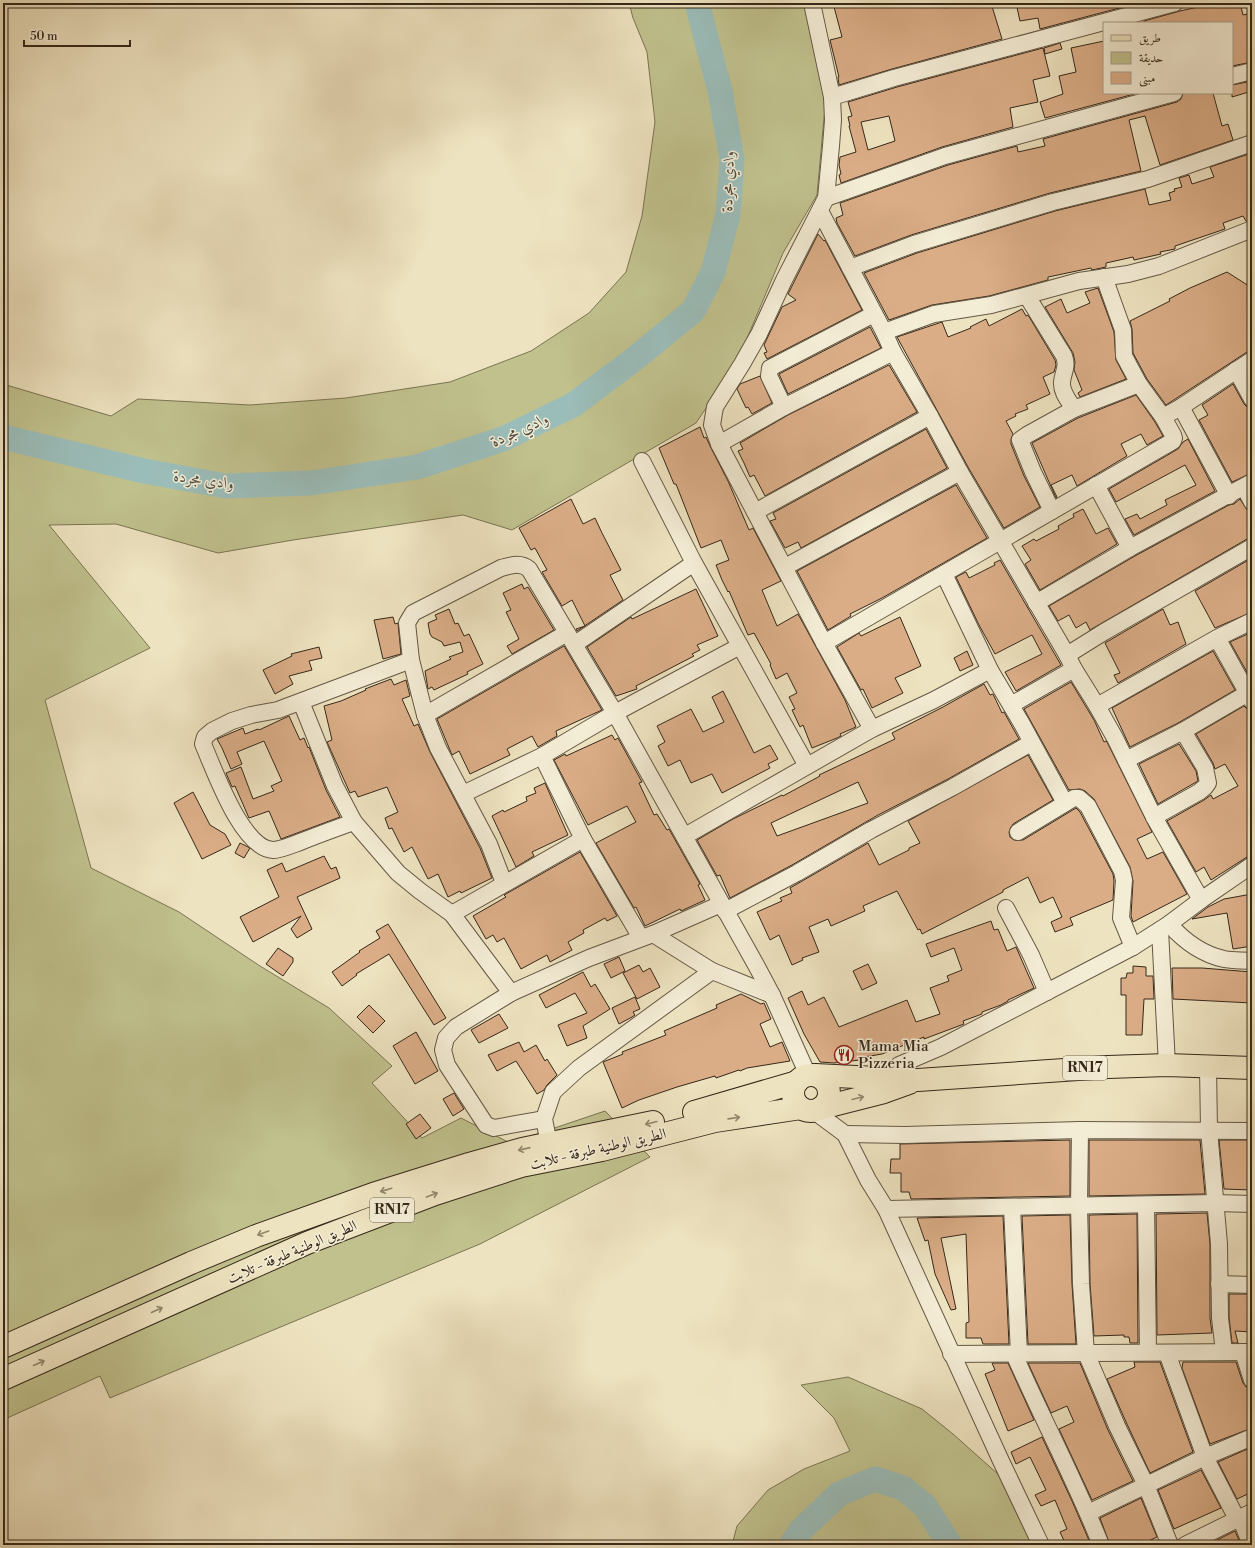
<svg xmlns="http://www.w3.org/2000/svg" width="1255" height="1548" font-family="'Libre Bodoni',Amiri,serif">
	<style>
		.green { fill: #c0c18d; stroke: #7b7454 }
		.lines { fill: none; stroke-linecap: round; stroke-linejoin: round }
		.river { stroke: #9bbdb9; stroke-width: 25 }
		.building { fill: #daad87; stroke: #36281a; fill-rule: evenodd }
		.street-casing { stroke: #645744; stroke-width: 18 }
		.primary-casing { stroke: #36281a; stroke-width: 24 }
		.street { stroke: #f4edd6; stroke-width: 16 }
		.primary { stroke: #eee3c0; stroke-width: 22 }
		.oneway { stroke: #92866d }
		.labels { text-anchor: middle; dominant-baseline: central; stroke-width: 3; stroke-linejoin: round; paint-order: stroke }
		.shield { fill: #f4edd6; stroke: #6f6352; stroke-width: 1 }
		.shield-label { font-size: 14px; font-weight: bold; fill: #36281a }
		.poi-label { font-size: 15px; fill: #36281a; stroke: #f4edd6; text-anchor: start }
		.street-label { font-size: 15px; fill: #36281a; stroke: #f4edd6 }
		.water-label { font-size: 16px; font-style: italic; fill: #4f4d42; stroke: #f4edd6 }
	</style>
	<rect width="100%" height="100%" fill="#eee3c0"/>
	<filter id="stains"><feTurbulence type="fractalNoise" baseFrequency=".005" numOctaves="4"/><feColorMatrix values="0 0 0 0 .2 0 0 0 0 .09 0 0 0 0 .02 0 0 0 .5 -.17"/></filter>
	<radialGradient id="worn" r=".72"><stop offset=".6" stop-color="#630" stop-opacity="0"/><stop offset="1" stop-color="#630" stop-opacity=".3"/></radialGradient>
	<g class="green">
		<path d="M629,3H805L826,96L817,195L783,253L737,362L696,423L512,530L463,515L293,540L218,553L116,524L49,525L150,648L45,700L91,868L179,912L260,966L329,1008L392,1066L372,1083L422,1138L461,1118L510,1143L605,1111L650,1157L480,1244L110,1398L100,1376L3,1420V384L111,416L138,399L250,405L346,398L450,382L531,351L589,313L626,272L642,216L655,122L647,52L633,18Z"/>
		<path d="M848,1377L922,1409L953,1434L999,1475L1035,1545H732L737,1526L768,1490L804,1469L850,1451L834,1418L801,1385Z"/>
	</g>
	<g class="lines">
		<g class="river">
			<path d="M3,437L144,471L226,486L311,483L417,467L503,439L573,405L633,360L693,311L713,272L728,214L732,159L720,91L697,3"/>
			<path d="M791,1545L801,1530L839,1494L875,1479L903,1488L925,1506L950,1545"/>
		</g>
	</g>
	<g class="building">
		<path d="M833,3H944L945,8L964,3H991L1002,39L892,69L839,85L838,77H839L830,40L842,37Z"/>
		<path d="M1016,3H1123V7L1040,29L1038,18L1020,21Z"/>
		<path d="M1206,3H1240L1243,15L1252,13V62L1232,66V23H1144V21L1180,11L1207,5Z"/>
		<path d="M1104,41V93H1138L1045,118L1040,102L1063,94L1059,76L1076,72L1071,48Z"/>
		<path d="M1060,43L1062,49L1045,54L1044,48Z"/>
		<path d="M1043,48L1050,76L1033,80L1038,102L1010,108L1013,127L942,147L841,183L839,175L841,174L839,165L840,157L856,152L849,126H850L848,117L852,116L848,102L897,87ZM889,116L895,141L868,150L861,122Z"/>
		<path d="M1252,81V91L1232,97V85Z"/>
		<path d="M1183,93H1213L1222,126L1228,124L1233,140L1160,165L1145,116L1129,120L1141,171L1050,193L911,235L855,256L837,223L836,218L843,215L840,203L948,165L1017,146L1018,152L1045,146L1043,139L1177,102L1181,99Z"/>
		<path d="M1252,153V220L1246,221L1243,216L1223,223L1225,229L1175,246V249L1160,252L1161,254L1134,260L1133,257L1106,263V267L1092,270L1091,268L1048,277V280L989,296L932,305L889,320L864,273L917,253L1055,211L1145,189L1149,205L1171,200L1169,193L1175,191L1174,189L1182,187L1179,178L1189,175L1192,184L1214,177L1210,167Z"/>
		<path d="M818,234L824,241L825,240L862,310L767,359L764,353L767,352L764,345L782,307L796,300L788,294Z"/>
		<path d="M1227,272L1252,288V351L1247,352L1166,405L1147,379L1133,353L1132,329L1130,321L1170,301L1169,299L1190,288Z"/>
		<path d="M1098,288L1114,332L1116,360L1126,379L1080,397L1078,393L1082,390L1074,370L1075,362L1073,353L1045,307L1061,299L1067,313L1090,303L1085,292Z"/>
		<path d="M1022,309L1026,316L1028,315L1055,360L1056,365L1054,372L1043,377L1050,394L1026,405L1028,409L1015,414L1016,416L1006,421L1013,434L1011,439V444L1024,476L1040,507L1004,528L968,467L897,337L942,322L948,337L971,328L970,327L986,319L989,326Z"/>
		<path d="M870,327L881,348L788,394L779,374Z"/>
		<path d="M889,365L917,412L765,496L754,475L750,477L744,463L738,451L743,449L740,443L788,415Z"/>
		<path d="M760,376L772,403L752,414L748,407L746,408L737,389L740,384Z"/>
		<path d="M1233,384L1244,404L1247,407L1252,408V473L1232,482L1199,420L1208,415L1202,405Z"/>
		<path d="M1136,395L1155,422L1163,436L1147,445L1141,434L1121,444L1127,456L1077,486L1072,475L1051,485L1057,497L1056,498L1032,443L1078,418Z"/>
		<path d="M700,427L704,438L706,437L711,448L728,481L749,530L753,528L781,581L762,590L777,626L798,614L845,700L856,727L840,734L841,736L837,738L812,748L803,725L800,727L792,710L795,709L789,697L797,693L787,673L776,679L770,665L771,664L754,633L748,635L729,591L728,592L722,580L716,565L729,560L721,540L701,548L676,484H674L659,448Z"/>
		<path d="M926,429L947,468L801,548L798,542L785,548L770,521L776,519L773,513Z"/>
		<path d="M1188,439L1215,491L1134,535L1125,519L1137,514L1140,519L1167,505L1165,500L1196,485L1185,465L1116,502L1109,489L1178,449L1183,442Z"/>
		<path d="M956,485L987,538L882,598L850,614L851,616L828,630L797,571Z"/>
		<path d="M571,499L583,524L595,518L602,533L621,570L610,575L623,600L577,631L576,629L585,626L572,600L562,606L542,572L547,570L535,548L531,550L519,528Z"/>
		<path d="M1240,499L1247,510L1252,511V538L1247,539L1090,630L1086,622L1076,628L1069,615L1058,621L1049,606L1135,556L1229,505L1234,504Z"/>
		<path d="M1083,509L1096,534L1108,528L1117,544L1040,590L1025,564L1031,560L1022,546L1034,539L1036,541L1059,529L1058,526L1074,517L1073,514Z"/>
		<path d="M1252,558V612L1215,628L1195,591Z"/>
		<path d="M1000,560L1061,665L1016,691L1005,672L1042,654L1032,635L995,654L979,625L956,577L966,572L969,578L995,565L994,563Z"/>
		<path d="M522,584L524,589L528,587L554,630L512,654L507,646L519,639L506,612L511,610L503,593Z"/>
		<path d="M696,589L718,636L697,645L700,650L692,654L694,656L636,686L637,689L616,696L587,647L631,617L632,619Z"/>
		<path d="M449,609L455,624L458,623L464,636L469,634L483,664L467,672L468,674L434,690L432,687L428,689L425,671L451,659L449,657L463,652L460,642L444,646L442,642L432,637L430,634L428,623L437,619L435,615Z"/>
		<path d="M1163,609L1170,625L1178,622L1186,644L1118,683L1114,675L1120,673L1105,643Z"/>
		<path d="M393,617L395,624L398,623L401,654L383,659L374,620Z"/>
		<path d="M900,617L921,666L895,678L903,693L872,708L863,689L861,690L837,647L859,633L861,636Z"/>
		<path d="M1252,632V681L1230,642Z"/>
		<path d="M564,646L602,710L556,731L557,736L538,747L532,736L507,749L510,755L470,774L459,751L452,755L437,719Z"/>
		<path d="M319,647L322,658L309,661L312,670L289,676L293,684L275,694L263,670L292,656L291,654Z"/>
		<path d="M967,651L973,665L960,671L954,658Z"/>
		<path d="M1213,651L1235,690L1178,723L1130,747L1112,708Z"/>
		<path d="M391,679L394,685L406,680L410,696L402,699L414,726L418,724L430,752L480,848L492,878L461,893L460,891L448,897L438,874L428,879L412,847L404,852L392,828L389,829L385,818L398,812L387,787L358,797L355,791L350,793L327,742L332,740L324,706L341,701L366,690L365,689Z"/>
		<path d="M1071,682L1094,720L1104,742L1106,741L1107,742L1152,832L1137,839L1147,859L1163,852L1187,894L1133,922L1131,916L1133,881L1130,867L1094,799L1085,791L1080,789L1069,790L1024,709Z"/>
		<path d="M984,684L990,695L993,694L1002,713L1004,712L1019,739L948,779L878,815L792,865L730,898L720,875L717,876L697,840L733,819L782,795L783,796L820,776L819,775L895,739L892,733L943,707ZM858,782L868,803L777,836L771,823Z"/>
		<path d="M723,691L754,753L770,745L778,759L768,764L770,768L722,793L712,774L691,783L680,760L668,766L658,746L665,742L657,726L691,709L703,732L724,722L712,697Z"/>
		<path d="M1244,706L1247,709L1252,710V856L1247,857L1211,880L1204,867L1196,872L1167,821L1204,800L1211,795L1213,799L1238,786L1225,764L1215,769L1213,763L1196,734Z"/>
		<path d="M289,716L300,740L304,738L308,748L309,747L326,790L340,817L281,839L269,811L249,818L235,786L232,787L226,773L241,767L253,799L274,791L271,786L282,781L264,741L237,752L242,764L231,769L222,748L217,739L243,728L245,734L258,729L259,730Z"/>
		<path d="M612,735L615,740L618,738L642,782L639,783L654,815L657,814L667,830L669,829L700,884L698,885L705,900L681,911L680,909L645,926L636,907L634,908L596,843L636,822L627,806L588,825L554,760L565,754L566,756Z"/>
		<path d="M1179,744L1196,771L1198,781L1158,804L1139,764Z"/>
		<path d="M1028,755L1053,800L1013,824L1009,832L1010,837L1014,840H1023L1076,808L1080,812L1113,874L1114,881L1113,900L1070,918L1073,925L1055,932L1051,922L1062,917L1053,897L1040,903L1028,877L1003,890V892L922,934L920,929L918,930L897,891L863,906L865,911L831,926L828,919L809,927L819,952L802,958L803,960L792,965L779,935L770,940L757,912L782,901L780,898L792,893L790,888L868,843L879,865L909,850V848L920,843L908,821Z"/>
		<path d="M545,783L568,835L532,852L534,856L516,867L492,816L503,810L504,812L527,801L526,797L536,793L534,788Z"/>
		<path d="M193,792L210,825L225,834L231,845L202,859L174,803Z"/>
		<path d="M240,843L250,848L244,858L235,853Z"/>
		<path d="M580,852L617,916L607,921L605,918L583,930L584,933L568,942L572,950L550,962L547,955L521,969L504,938L497,942L493,935L486,939L473,916L506,897L504,895Z"/>
		<path d="M324,856L331,869L336,867L340,878L297,897L312,929L297,938L291,929L301,916L253,942L240,917L279,897L267,870L282,863L286,872Z"/>
		<path d="M1252,894V946L1233,949L1227,913L1192,919L1208,907L1224,899Z"/>
		<path d="M991,921L994,930L998,929L1007,951L1016,947L1034,988L1008,1000V1001L1001,1005L982,1012V1014L963,1021L964,1024L924,1039V1037L882,1054L859,1058L860,1060L834,1063L820,1062L804,1034L788,998L802,991L808,1005L824,997L839,1027L907,1000L916,1022L940,1014L930,988L949,981L947,976L962,970L954,948L931,957L926,944Z"/>
		<path d="M388,924L446,1018L434,1025L389,954L356,974L357,975L342,986L332,972L360,952L359,951L380,938L376,931Z"/>
		<path d="M278,948L293,958V962L283,976L266,964Z"/>
		<path d="M619,957L625,971L611,978L604,964Z"/>
		<path d="M868,964L877,983L862,990L853,971Z"/>
		<path d="M639,965L643,972L650,968L660,987L637,999L623,973Z"/>
		<path d="M1133,966L1146,967V976H1153L1154,999H1144L1142,1035H1126V995H1121V978H1126L1127,973H1133Z"/>
		<path d="M1172,968H1202L1252,972V1003L1173,999Z"/>
		<path d="M583,972L591,987L595,984L610,1009L583,1026L587,1038L567,1046L558,1025L587,1013L575,993L546,1008L539,995Z"/>
		<path d="M741,994L761,1004L764,1003L771,1019L760,1024L770,1047L782,1042L790,1061L747,1068L740,1071L739,1070L716,1078L715,1076L677,1087L639,1100L622,1108L603,1062L623,1054L622,1052L666,1035L664,1031L717,1008L716,1005Z"/>
		<path d="M635,997L640,1009L633,1012L635,1015L632,1017L619,1024L612,1008Z"/>
		<path d="M369,1005L385,1021L373,1033L357,1017Z"/>
		<path d="M499,1014L508,1028L479,1043L471,1030Z"/>
		<path d="M416,1032L438,1071L415,1084L393,1046Z"/>
		<path d="M519,1042L524,1052L536,1045L545,1061L547,1059L557,1075L547,1085L544,1090L537,1094L516,1061L497,1071L488,1055Z"/>
		<path d="M454,1093L464,1109L453,1116L443,1099Z"/>
		<path d="M420,1114L431,1128L416,1139L406,1124Z"/>
		<path d="M1070,1140V1196L911,1199L909,1192H901V1173H890L891,1159H900V1144Z"/>
		<path d="M1089,1140H1200L1205,1194L1089,1196Z"/>
		<path d="M1219,1140H1252V1190L1224,1189Z"/>
		<path d="M1207,1213L1210,1244V1318L1212,1333L1157,1335L1156,1214Z"/>
		<path d="M1137,1214L1138,1343H1130L1129,1337H1124V1335L1094,1336L1090,1284L1089,1215Z"/>
		<path d="M1070,1215L1072,1284L1076,1344H1028L1022,1216Z"/>
		<path d="M1003,1216L1009,1344H983L981,1338H966V1323L969,1322L966,1234L941,1238L956,1309L951,1310L935,1274L928,1240L925,1241L917,1218Z"/>
		<path d="M1229,1294H1252V1332L1235,1331L1238,1343H1232L1229,1317Z"/>
		<path d="M1134,1362H1160L1193,1452L1150,1473L1126,1422L1107,1379L1135,1367Z"/>
		<path d="M1183,1362H1236L1243,1383L1246,1387L1252,1389V1428L1210,1444L1182,1368Z"/>
		<path d="M992,1363H1008L1034,1420L1008,1431L985,1374L995,1370Z"/>
		<path d="M1028,1363H1080L1108,1430L1133,1481L1092,1500L1059,1429L1074,1422L1067,1406L1051,1413Z"/>
		<path d="M1042,1437L1072,1501L1091,1545H1066L1060,1532L1067,1529L1055,1500L1041,1506L1035,1495L1046,1490L1030,1457L1016,1464L1011,1452Z"/>
		<path d="M1252,1447V1492L1237,1499L1218,1462Z"/>
		<path d="M1201,1470L1221,1508L1174,1529L1158,1490Z"/>
		<path d="M1141,1498L1157,1537L1140,1545H1110L1100,1518Z"/>
		<path d="M1235,1531L1239,1540L1228,1545H1219L1217,1540Z"/>
	</g>
	<g class="lines">
		<g class="street-casing">
			<g id="street">
				<path d="M812,3L832,97L833,120L831,146L826,198L784,280L759,334L742,364L715,407L712,425L719,444L824,643L872,729"/>
				<path d="M1232,76L1252,71"/>
				<path d="M832,97L894,78L1175,3"/>
				<path d="M826,198L945,156L1174,93"/>
				<path d="M820,211L884,332L893,352L930,416L960,472L1067,655L1074,669L1097,706L1115,738L1154,817L1201,900"/>
				<path d="M850,268L914,244L1053,202L1148,179L1252,143"/>
				<path d="M1027,296L1064,356C1068,367 1063,372 1062,382C1061,392 1069,401 1074,409"/>
				<path d="M884,332L934,314L991,305L1079,281L1128,274L1159,266L1252,229"/>
				<path d="M1236,370L1252,399"/>
				<path d="M784,407L769,376L770,368L874,314"/>
				<path d="M1181,407L1229,496"/>
				<path d="M1163,417L1181,407L1252,360"/>
				<path d="M719,444L784,407L893,352"/>
				<path d="M642,461L694,563L807,766"/>
				<path d="M1096,485L1130,548"/>
				<path d="M1244,487L1252,502"/>
				<path d="M1052,511L1033,472L1020,440L1027,435L1074,409L1139,384"/>
				<path d="M755,512L930,416"/>
				<path d="M785,567L960,472"/>
				<path d="M944,574L990,670L1022,724L1065,803"/>
				<path d="M1036,603L1130,548L1252,482"/>
				<path d="M1217,638L1252,701"/>
				<path d="M824,643L1173,441L1174,438L1173,435L1163,417L1139,384L1124,356L1123,330L1104,277"/>
				<path d="M575,644L694,563"/>
				<path d="M1067,655L1104,632L1252,547"/>
				<path d="M301,702L335,786L354,822L398,873L420,891L452,914L511,993"/>
				<path d="M1011,705L1074,669"/>
				<path d="M1097,706L1217,638L1252,621"/>
				<path d="M425,715L567,633"/>
				<path d="M542,756L583,839L641,938"/>
				<path d="M1126,760L1183,731L1248,693"/>
				<path d="M463,794L542,756L615,713L740,646"/>
				<path d="M1154,817L1199,792L1205,787L1208,783L1205,768L1183,731"/>
				<path d="M354,822C336,828 318,835 300,842C292,845 281,850 273,850C242,849 214,769 203,744L205,737L212,731L232,721L251,715L278,710L411,660"/>
				<path d="M1018,832L1074,798H1079L1088,806L1122,871L1124,880L1121,918L1133,947"/>
				<path d="M685,836L872,729L934,700L990,670"/>
				<path d="M504,883L489,844L438,748L425,715L411,660L407,623L413,613L501,568C512,565 520,562 529,569L615,713L756,965L772,995L808,1075"/>
				<path d="M1006,908L1031,955L1047,992"/>
				<path d="M725,911L797,873L871,830L953,787L1031,743"/>
				<path d="M452,914L583,839"/>
				<path d="M1169,924C1184,941 1201,954 1224,959C1233,961 1243,960 1252,961"/>
				<path d="M1160,930L1167,1065"/>
				<path d="M653,934L712,971L772,995"/>
				<path d="M1208,1066L1209,1130L1219,1244L1220,1318L1224,1352"/>
				<path d="M884,1084V1078L899,1065L941,1047L1133,947L1169,924L1201,900L1252,865"/>
				<path d="M814,1111L845,1134L868,1180L886,1209L1001,1461L1041,1545"/>
				<path d="M544,1119L494,1128L486,1125L447,1065L443,1050L446,1038L456,1027L511,993L589,958L653,934L721,904"/>
				<path d="M1080,1130L1079,1206L1081,1284L1086,1353L1117,1426L1146,1485L1170,1545"/>
				<path d="M845,1134L905,1135L1080,1130L1252,1131"/>
				<path d="M549,1144L544,1119L553,1092L579,1068L712,971"/>
				<path d="M1146,1205L1148,1352"/>
				<path d="M1012,1207L1019,1354"/>
				<path d="M886,1209L1215,1203L1252,1204"/>
				<path d="M1219,1284L1252,1285"/>
				<path d="M1243,1352L1252,1380"/>
				<path d="M1167,1353L1205,1457L1237,1519"/>
				<path d="M951,1354L1252,1352"/>
				<path d="M1014,1354C1042,1418 1075,1480 1101,1545"/>
				<path d="M1088,1513L1205,1457L1252,1437"/>
				<path d="M1240,1517L1251,1545"/>
				<path d="M1185,1545L1252,1512"/>
			</g>
		</g>
		<g class="primary-casing">
			<g id="primary">
				<path d="M815,1075L918,1080L1108,1067L1167,1065L1252,1068"/>
				<circle cx="811" cy="1093" r="18"/>
				<path d="M821,1108L884,1092L909,1083"/>
				<path d="M694,1112L797,1082"/>
				<path d="M3,1347L191,1263L256,1236L373,1194L469,1164L522,1149L653,1122"/>
				<path d="M3,1379L307,1243L435,1194L521,1166L602,1150L715,1121L801,1108"/>
			</g>
		</g>
		<use href="#street" class="street"/>
		<use href="#primary" class="primary"/>
	</g>
	<defs><path id="oneway-shaft" d="M-6 0H5M1.5-3L5.5 0L1.5 3" fill="none" stroke-width="1.6" stroke-linecap="round" stroke-linejoin="round"/></defs>
	<g class="oneway">
		<use href="#oneway-shaft" transform="translate(858 1098) rotate(-14)"/>
		<use href="#oneway-shaft" transform="translate(734 1118) rotate(-8)"/>
		<use href="#oneway-shaft" transform="translate(651 1123) rotate(166)"/>
		<use href="#oneway-shaft" transform="translate(524 1149) rotate(167)"/>
		<use href="#oneway-shaft" transform="translate(386 1190) rotate(164)"/>
		<use href="#oneway-shaft" transform="translate(432 1195) rotate(-20)"/>
		<use href="#oneway-shaft" transform="translate(263 1233) rotate(160)"/>
		<use href="#oneway-shaft" transform="translate(157 1310) rotate(-24)"/>
		<use href="#oneway-shaft" transform="translate(39 1363) rotate(-24)"/>
	</g>
	<defs>
		<g id="restaurant-ring" transform="scale(1)"><circle r="9.5" fill="#f4edd6" stroke="#8f2418" stroke-width="1.5"/><path d="M-5-6h1v4h1v-4h1v4h1v-4h1v5L-1.5 .5V6h-2V.5L-5-1ZM5-6V6H3V1.5H1.5Q1.5-4 5-6Z" fill="#8f2418"/></g>
	</defs>
	<g fill-rule="evenodd">
		<use href="#restaurant-ring" x="844" y="1055"/>
	</g>
	<g class="labels">
		<g class="shield">
			<rect x="1063" y="1056" width="44" height="24" rx="3"/>
			<rect x="370" y="1198" width="44" height="24" rx="3"/>
		</g>
		<g class="shield-label">
			<text x="1085" y="1068">RN17</text>
			<text x="392" y="1210">RN17</text>
		</g>
		<g class="poi-label">
			<text x="858" y="1046">Mama Mia<tspan x="858" dy="17">Pizzeria</tspan></text>
		</g>
		<g class="street-label">
			<text transform="translate(598 1149) rotate(-13)">الطريق الوطنية طبرقة - تلابت</text>
			<text transform="translate(292 1252) rotate(-23)">الطريق الوطنية طبرقة - تلابت</text>
		</g>
		<g class="water-label">
			<text transform="translate(728 181) rotate(-88)">وادي مجردة</text>
			<text transform="translate(520 430) rotate(-24)">وادي مجردة</text>
			<text transform="translate(204 480) rotate(8)">وادي مجردة</text>
		</g>
	</g>
	<rect width="1255" height="1548" fill="none" stroke="#eee3c0" stroke-width="16"/>
	<rect x="4" y="4" width="1247" height="1540" fill="none" stroke="#36281a" stroke-width="2"/>
	<rect x="8" y="8" width="1239" height="1532" fill="none" stroke="#36281a"/>
	<rect x="1103" y="22" width="130" height="72" fill="#f4edd6" stroke="#a89e8b"/>
	<rect x="1111" y="35" width="20" height="6" fill="#eee3c0" stroke="#a89e8b"/>
	<text x="1139" y="42" font-size="12" fill="#36281a">طريق</text>
	<rect x="1111" y="52" width="20" height="12" fill="#c0c18d" stroke="#a89e8b"/>
	<text x="1139" y="62" font-size="12" fill="#36281a">حديقة</text>
	<rect x="1111" y="72" width="20" height="12" fill="#daad87" stroke="#a89e8b"/>
	<text x="1139" y="82" font-size="12" fill="#36281a">مبنى</text>
	<path d="M24 40v6h106v-6" fill="none" stroke="#36281a" stroke-width="2"/>
	<text x="30" y="40" font-size="12" fill="#36281a" stroke="#f4edd6" stroke-width="3" paint-order="stroke">50 m</text>
	<rect width="100%" height="100%" filter="url(#stains)"/>
	<rect width="100%" height="100%" fill="url(#worn)"/>
</svg>
